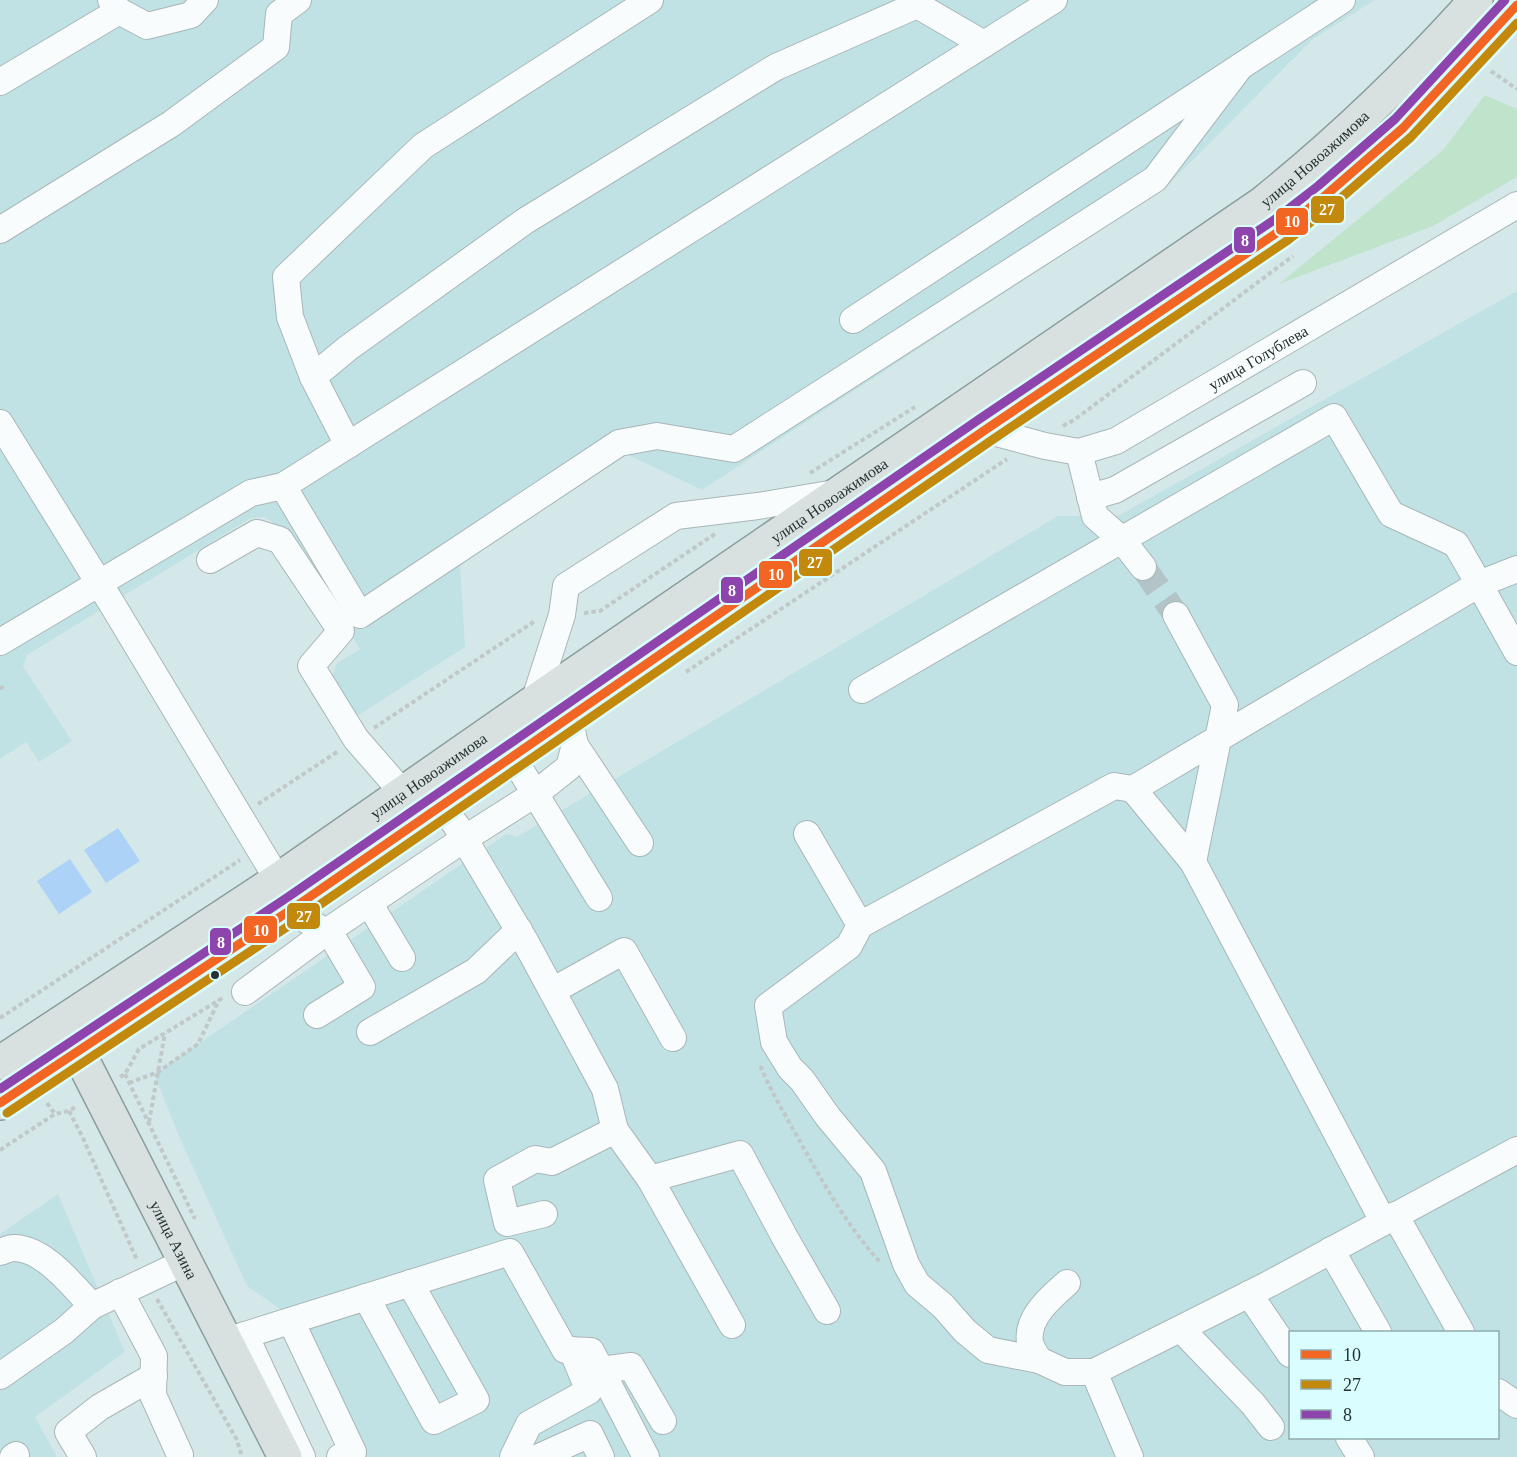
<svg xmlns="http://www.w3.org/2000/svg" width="1517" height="1457" font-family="'Times New Roman',serif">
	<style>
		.built { fill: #c1e2e4; fill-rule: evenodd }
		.green { fill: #c0e3cc }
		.water { fill: #acd2f8 }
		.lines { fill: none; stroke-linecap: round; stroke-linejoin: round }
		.minor-tunnel { stroke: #b2c4c5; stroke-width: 26; stroke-dasharray: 26 13; stroke-linecap: butt }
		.minor-casing { stroke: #a8b6b8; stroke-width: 28 }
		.major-casing { stroke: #8a9e9c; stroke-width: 36 }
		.path { stroke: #c1c8c8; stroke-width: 4; stroke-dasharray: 4.5 3; stroke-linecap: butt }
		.minor { stroke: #f9fcfc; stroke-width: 26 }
		.major { stroke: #d8e1e0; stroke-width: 33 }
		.bus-1-casing { stroke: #dafdff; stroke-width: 14 }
		.bus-2-casing { stroke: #dafdff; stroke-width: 14 }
		.bus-3-casing { stroke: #dafdff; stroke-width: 14 }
		.bus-1 { stroke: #f26522; stroke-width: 9 }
		.bus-2 { stroke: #c2890d; stroke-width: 9 }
		.bus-3 { stroke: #8e44ad; stroke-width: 9 }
		.bus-dot { fill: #243233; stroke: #dafdff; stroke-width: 2 }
		.labels { text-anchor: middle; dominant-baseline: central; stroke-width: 4.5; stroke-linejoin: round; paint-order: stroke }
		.street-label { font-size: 16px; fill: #243233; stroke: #dafdff }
		.line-badge { stroke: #dafdff; stroke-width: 2 }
		.badge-label { font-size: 16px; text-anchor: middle; font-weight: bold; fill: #fff }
	</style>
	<rect width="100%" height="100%" fill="#d5e8e9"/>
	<g class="built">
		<path d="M0,0H1375L1313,39L1165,188L702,490L622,452L460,562L465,647L351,720L329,686L337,663L360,649L284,531L265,517L251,518L27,655L23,666L72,741L39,762L26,742L0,759Z"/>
		<path d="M1517,291V1457H350L283,1311L247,1286L181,1141L154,1074L506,834L517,837L1058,516H1118ZM1290,1332H1498V1438H1290Z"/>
		<path d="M58,1194L125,1352L35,1417L57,1457H0V1234Z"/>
	</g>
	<path class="green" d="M1485,95L1517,109V177L1433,226L1279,284L1443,150Z"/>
	<g class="water">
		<path d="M118,828L140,861L106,883L84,850Z"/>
		<path d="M70,859L92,892L59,914L37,881Z"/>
	</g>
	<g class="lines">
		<path class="minor-tunnel" d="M1143,567L1176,615"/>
		<g class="minor-casing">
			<g id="minor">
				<path d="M111,0L119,11L147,26L191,15L205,0"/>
				<path d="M0,82L119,11"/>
				<path d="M0,230L171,124L276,47L279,14L298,0"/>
				<path d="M853,320L1342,0"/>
				<path d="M313,377L348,348L525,221L776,67L917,5L984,44"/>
				<path d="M0,423L112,604L278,880"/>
				<path id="s1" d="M985,430L1045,446L1079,452L1116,441L1517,205"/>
				<path d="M348,445L313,377L290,317L286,277L423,146L650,0"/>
				<path d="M1079,452L1095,516L1122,540L1143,567"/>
				<path d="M283,486L1054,0"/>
				<path d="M1090,497L1115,490L1303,383"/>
				<path d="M210,560L257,533L280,540L341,631L311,666L356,739L403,793"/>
				<path d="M1176,615L1225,705L1193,862L1383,1221"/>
				<path d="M0,642L251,493L283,486L360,615L619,443L657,436L734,449L1155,179L1240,67"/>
				<path d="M862,690L1334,417L1391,514L1456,544L1479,584L1517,569"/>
				<path d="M534,702L562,615L566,586L676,516L758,506L835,493"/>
				<path d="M575,745L640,843"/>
				<path d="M512,756L599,898"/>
				<path d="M1133,789L1193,862"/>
				<path d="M441,805L456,825L525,941L605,1089L615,1130L650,1179L732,1325"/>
				<path d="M807,834L860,925L849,946L768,1006L774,1042L790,1068L802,1080L828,1117L873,1171L906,1264L917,1284L943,1306L965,1331L988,1350L1039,1360L1065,1372H1094L1269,1284L1517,1150"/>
				<path d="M369,903L402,958"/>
				<path d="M290,910L326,932L464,839L535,794L569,767L575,745L569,717"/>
				<path d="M860,925L1114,786L1133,789L1479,584L1517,652"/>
				<path d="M552,991L624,951L673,1038"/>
				<path d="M245,992L326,932"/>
				<path d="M317,1015L362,987L329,931"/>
				<path d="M370,1032L476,971L519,930"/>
				<path d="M650,1179L740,1154L784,1236L827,1311"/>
				<path d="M544,1214L507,1223L497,1180L535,1159L552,1162L615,1130"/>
				<path d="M1395,1215L1461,1332"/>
				<path d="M1331,1250L1378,1332"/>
				<path d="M0,1252C4,1251 9,1248 13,1248C43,1247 73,1286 92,1306"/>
				<path d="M120,1292L154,1356L153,1395L180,1455"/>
				<path d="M1249,1294L1290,1354"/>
				<path d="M366,1297L434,1421L476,1400L410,1283"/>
				<path d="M291,1321L353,1452L340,1457"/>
				<path d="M1181,1329L1253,1404L1271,1427"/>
				<path d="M245,1335L302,1457"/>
				<path d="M226,1341L510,1252L565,1350L591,1351L601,1370L631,1366L663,1421"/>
				<path d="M1039,1360C1036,1355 1031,1348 1030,1342C1026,1318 1051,1297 1067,1283"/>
				<path d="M601,1370L646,1457"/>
				<path d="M1094,1372L1130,1457"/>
				<path d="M0,1376L64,1331L92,1306L185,1262"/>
				<path d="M1498,1392L1517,1405"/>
				<path d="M1349,1438L1361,1457"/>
				<path d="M13,1457L16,1455"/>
				<path d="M83,1457L68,1432L100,1407L154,1376"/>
				<path d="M513,1457L529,1424L589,1391L572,1350"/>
				<path d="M539,1457L590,1434L601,1457"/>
			</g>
		</g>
		<g class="major-casing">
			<g id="major">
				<path id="s2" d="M69,1034L285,1457"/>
				<path id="s3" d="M0,1063L278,880L534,702L1263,203C1340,141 1410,74 1476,0"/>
				<path d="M0,1103L295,907L985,430L1281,230L1326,195L1403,128L1517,5"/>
			</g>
		</g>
		<g class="path">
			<path d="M1491,71L1517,89"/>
			<path d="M1063,426L1074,420L1293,256"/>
			<path d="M810,473L915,407"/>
			<path d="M584,613L600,611L715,534"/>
			<path d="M686,672L1007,459"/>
			<path d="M0,689L5,685"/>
			<path d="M374,728L535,621"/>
			<path d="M258,804L337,752"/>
			<path d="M0,1018L240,860"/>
			<path d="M762,1066L761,1068C773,1095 788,1120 802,1145C825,1186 849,1229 881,1263"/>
			<path d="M125,1074L195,1219"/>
			<path d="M120,1077L125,1074L139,1049L224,997"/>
			<path d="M129,1083L158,1072L198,1044L219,1000"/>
			<path d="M47,1103L55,1114"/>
			<path d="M69,1111L82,1136L137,1260"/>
			<path d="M149,1122L165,1033"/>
			<path d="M0,1150L55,1114L69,1111L77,1106"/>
			<path d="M157,1299L237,1440L242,1457"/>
		</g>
		<use href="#minor" class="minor"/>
		<use href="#major" class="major"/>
		<g class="bus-1-casing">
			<path id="bus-1" d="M0,1103L295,907L985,430L1281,230L1326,195L1403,128L1517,5"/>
		</g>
		<g class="bus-2-casing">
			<path id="bus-2" d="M7,1113L302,917L992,440L1288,240L1334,204L1411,137L1517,23"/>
		</g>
		<g class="bus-3-casing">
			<path id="bus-3" d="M0,1089L288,897L978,420L1274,220L1318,186L1395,119L1505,0"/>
		</g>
		<use href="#bus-1" class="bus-1"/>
		<use href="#bus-2" class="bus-2"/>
		<use href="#bus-3" class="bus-3"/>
	</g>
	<circle class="bus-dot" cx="215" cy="975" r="5"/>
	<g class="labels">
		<g class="street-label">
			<text stroke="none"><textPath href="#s3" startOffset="1596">улица Новоажимова</textPath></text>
			<text stroke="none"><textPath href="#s1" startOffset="300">улица Голублева</textPath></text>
			<text stroke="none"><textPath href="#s3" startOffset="1002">улица Новоажимова</textPath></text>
			<text stroke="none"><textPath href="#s3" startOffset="516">улица Новоажимова</textPath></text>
			<text stroke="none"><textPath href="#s2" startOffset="231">улица Азина</textPath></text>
		</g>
	</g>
	<g class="line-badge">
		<rect x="1310" y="195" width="35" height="29" rx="6" fill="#c2890d"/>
		<rect x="1275" y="207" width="34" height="29" rx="6" fill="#f26522"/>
		<rect x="1233" y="226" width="23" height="28" rx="6" fill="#8e44ad"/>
		<rect x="798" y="548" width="35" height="29" rx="6" fill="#c2890d"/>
		<rect x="758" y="560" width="35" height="29" rx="6" fill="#f26522"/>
		<rect x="720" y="576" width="24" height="28" rx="6" fill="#8e44ad"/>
		<rect x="286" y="902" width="35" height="28" rx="6" fill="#c2890d"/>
		<rect x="243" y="915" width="35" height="29" rx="6" fill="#f26522"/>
		<rect x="209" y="927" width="23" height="29" rx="6" fill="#8e44ad"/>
	</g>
	<g class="badge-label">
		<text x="1327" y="215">27</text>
		<text x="1292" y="227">10</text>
		<text x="1245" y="246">8</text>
		<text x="815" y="568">27</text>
		<text x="776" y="580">10</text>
		<text x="732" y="596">8</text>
		<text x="304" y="922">27</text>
		<text x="261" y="936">10</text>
		<text x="221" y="948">8</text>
	</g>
	<rect x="1289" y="1331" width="210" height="108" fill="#dafdff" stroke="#91acad" stroke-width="1.5"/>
	<rect x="1301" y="1350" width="30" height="9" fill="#f26522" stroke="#91acad" stroke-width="1.5"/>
	<text x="1343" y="1361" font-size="18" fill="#243233">10</text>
	<rect x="1301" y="1380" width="30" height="9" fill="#c2890d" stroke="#91acad" stroke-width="1.5"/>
	<text x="1343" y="1391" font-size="18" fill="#243233">27</text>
	<rect x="1301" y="1410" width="30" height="9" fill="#8e44ad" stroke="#91acad" stroke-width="1.5"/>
	<text x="1343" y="1421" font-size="18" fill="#243233">8</text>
</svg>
